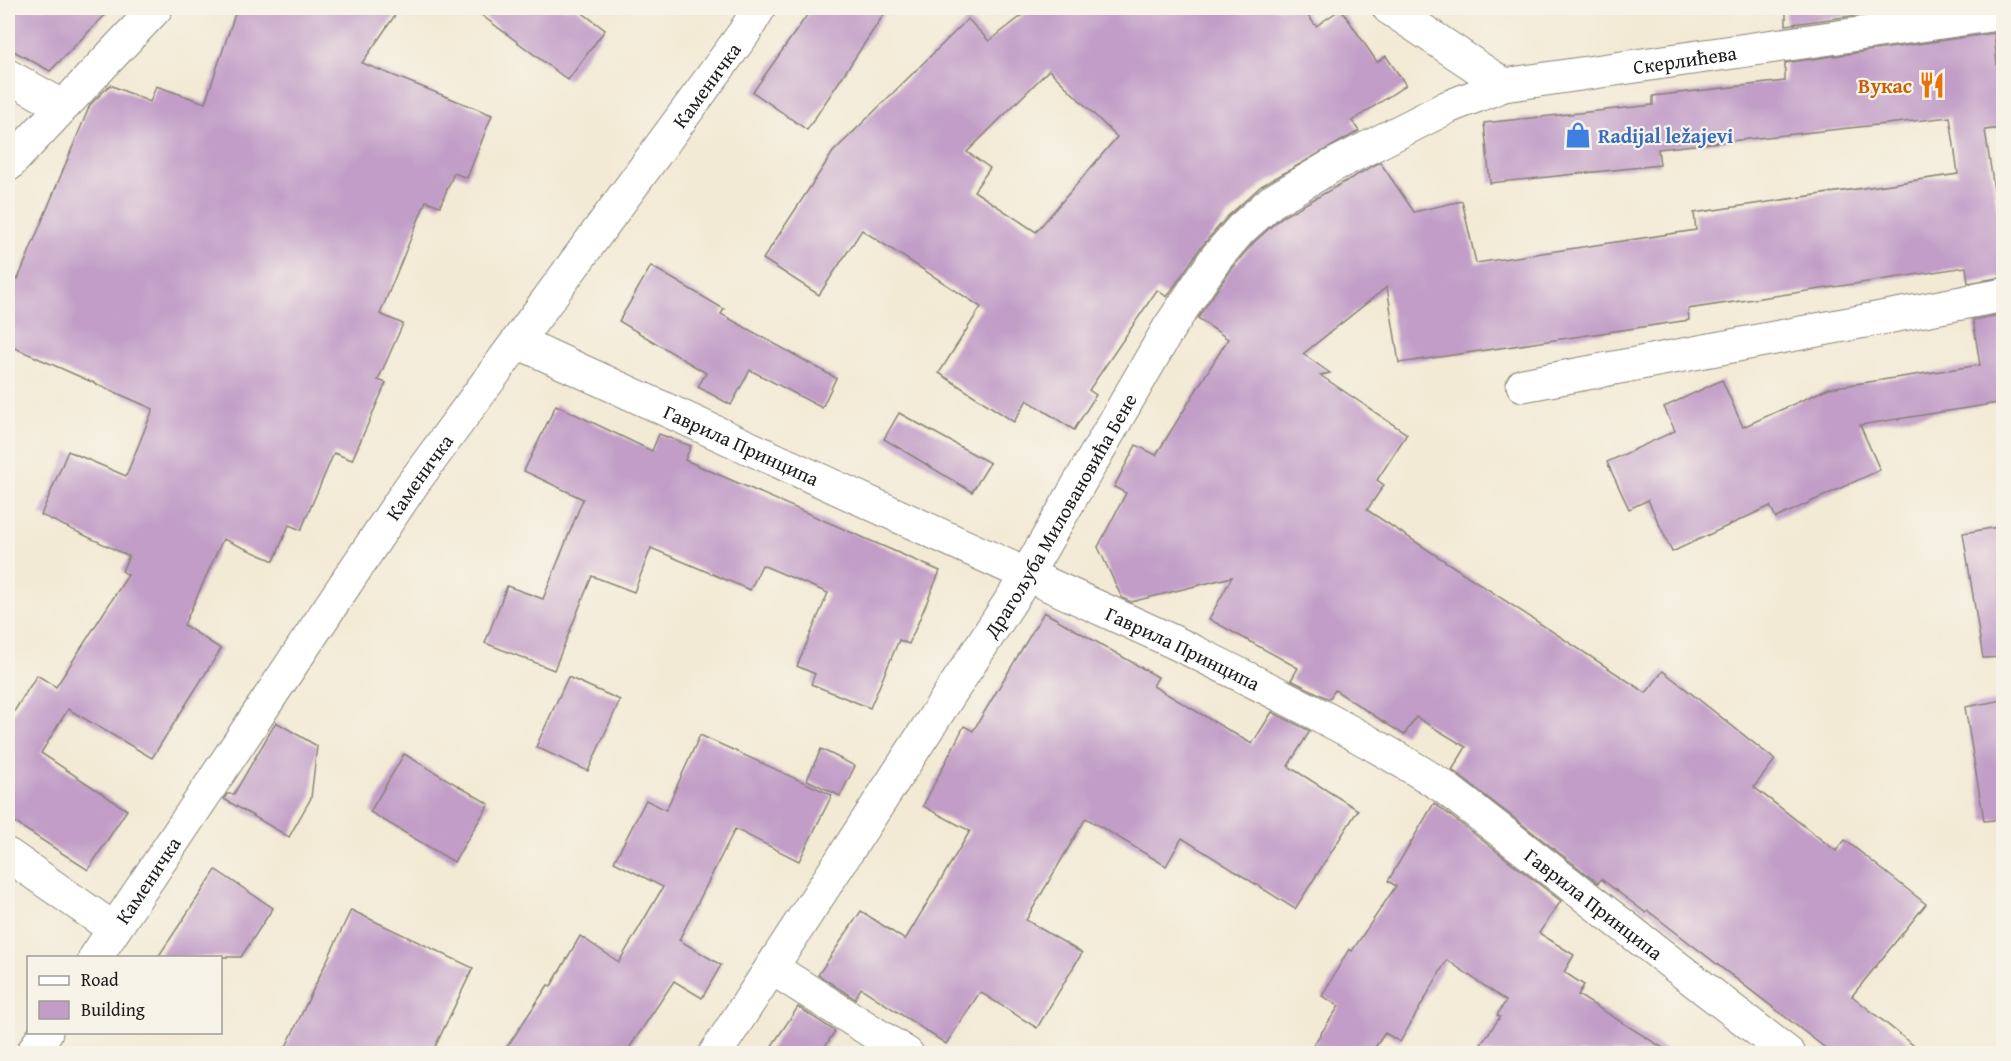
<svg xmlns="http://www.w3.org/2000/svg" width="2011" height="1061" font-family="'Gentium Book Plus',serif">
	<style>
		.building { fill: #c19dc7; fill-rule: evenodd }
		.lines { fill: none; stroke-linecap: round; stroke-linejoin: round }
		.minor-casing { stroke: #888378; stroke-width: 35 }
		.minor { stroke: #fff; stroke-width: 33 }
		.labels { text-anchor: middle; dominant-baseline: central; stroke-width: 4.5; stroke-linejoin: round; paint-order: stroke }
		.street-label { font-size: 20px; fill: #1c1c1c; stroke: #f7f3e8 }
		.food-label { font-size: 20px; font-weight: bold; fill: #c56008; stroke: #f7f3e8; text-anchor: end }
		.shop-label { font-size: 20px; font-weight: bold; fill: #366cbe; stroke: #f7f3e8; text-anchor: start }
	</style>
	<rect width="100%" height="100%" fill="#f7f3e8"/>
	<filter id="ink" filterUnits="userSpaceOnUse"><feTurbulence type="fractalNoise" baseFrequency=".0167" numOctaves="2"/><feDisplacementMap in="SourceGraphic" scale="12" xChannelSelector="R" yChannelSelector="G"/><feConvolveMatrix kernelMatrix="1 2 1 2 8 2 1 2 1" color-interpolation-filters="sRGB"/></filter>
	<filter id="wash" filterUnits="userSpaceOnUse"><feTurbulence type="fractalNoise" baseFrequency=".008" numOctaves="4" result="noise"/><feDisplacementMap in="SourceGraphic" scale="24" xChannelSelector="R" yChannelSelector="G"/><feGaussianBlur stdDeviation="1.35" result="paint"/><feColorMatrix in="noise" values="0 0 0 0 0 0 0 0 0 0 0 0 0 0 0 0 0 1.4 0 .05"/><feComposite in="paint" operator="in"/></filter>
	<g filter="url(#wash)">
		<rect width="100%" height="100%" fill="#f3ead5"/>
		<g id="blocks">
			<g class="building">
				<path d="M8,8H112L50,71L8,48Z"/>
				<path d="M237,8H400L362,63L492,115L467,178L454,173L440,206L426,201L380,314L403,324L378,380L386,383L352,460L334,453L301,530L289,525L274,561L223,539L184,625L221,649L152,758L68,709L41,753L127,810L88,870L8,818V721L37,675L56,687L128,575L122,571L129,556L41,515L68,451L126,476L153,409L8,345V274L18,279L90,105L110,85L150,102L156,86L205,103Z"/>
				<path d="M472,8H576L605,30L568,80Z"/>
				<path d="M812,8H888L807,130L753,92Z"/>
				<path d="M1032,8H1302L1316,26L1341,9L1377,62L1386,56L1406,85L1352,121L1359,131L1261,186L1227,217L1201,247L1167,297L1157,290L1089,390L1096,395L1074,430L1027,400L1014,422L939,373L981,307L862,230L819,295L763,259L833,152L968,19L989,41ZM1049,70L1117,137L1036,232L974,191L990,168L967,152Z"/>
				<path d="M1786,8H1911L1786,25Z"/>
				<path d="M1994,33L2003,128L1985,130L2004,255V277L1968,283L1966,267L1688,309L1689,320L1399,363L1387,287L1303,354L1330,373L1320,375L1407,434L1377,480L1384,485L1367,510L1646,693L1663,671L1775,760L1754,787L1836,851L1845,840L1926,904L1852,996L1923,1053H1832L1648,911L1646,913L1601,879L1598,883L1452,770L1466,747L1416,717L1404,735L1335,690L1329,699L1291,680L1298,668L1209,619L1232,577L1131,602L1122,598L1098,547L1126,493L1114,487L1136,445L1156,455L1228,339L1198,318L1231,269L1254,242L1282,217L1380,162L1414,212L1462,201L1476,263L1696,230L1694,213L1958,174L1950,117L1658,149L1660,165L1490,183L1484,123L1653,105V96L1785,81V63Z"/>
				<path d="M651,266L724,309L721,314L836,378L822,408L750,370L731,405L698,387L706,373L619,321Z"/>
				<path d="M2004,314V402L1860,425L1880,470L1776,518L1770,506L1672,552L1648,500L1629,509L1607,462L1675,431L1664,407L1722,380L1743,427L1829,388L1980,365L1973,320Z"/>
				<path d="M556,405L652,451L659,434L691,446L685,460L940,571L909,644L899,640L870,708L811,684L815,674L797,666L828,593L762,565L750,590L651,548L634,592L592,576L554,670L485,643L507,586L543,599L583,499L524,471Z"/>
				<path d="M899,413L990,463L972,492L884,439Z"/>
				<path d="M2004,526V657L1983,658L1963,533Z"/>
				<path d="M1044,612L1158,677L1153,686L1252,744L1272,712L1310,731L1288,766L1358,810L1295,909L1182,838L1166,866L1086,818L1026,920L1082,953L1037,1028L980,992L946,1044L861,988L855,999L818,975L861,911L905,940L970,831L923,806L964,726L973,731Z"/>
				<path d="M568,677L620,700L588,771L536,747Z"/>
				<path d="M2004,700V819L1984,821L1965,707Z"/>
				<path d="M276,722L317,746L311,798L289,837L224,799L227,794H234Z"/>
				<path d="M700,735L832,795L799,861L735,829L679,940L721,965L702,998L674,981L626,1053H503L548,985L551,986L580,936L619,962L663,887L614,862L646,800L666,810Z"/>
				<path d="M821,749L855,766L840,796L807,780Z"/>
				<path d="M404,754L489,804L454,862L370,812Z"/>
				<path d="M1434,803L1561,901L1539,933L1574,955L1564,972L1584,985L1578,995L1671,1053H1475L1500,1017L1497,1015L1506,1001L1447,960L1400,1042L1385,1033L1371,1053H1308L1339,1006L1322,996L1349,949L1352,951L1396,886L1388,881Z"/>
				<path d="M216,870L273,908L241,957H158Z"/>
				<path d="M351,910L473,968L432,1053H283Z"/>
				<path d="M798,1007L835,1031L821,1053H767Z"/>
			</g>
		</g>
	</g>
	<g filter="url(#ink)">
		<use href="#blocks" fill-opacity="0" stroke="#888378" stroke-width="1.5"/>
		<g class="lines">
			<g class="minor-casing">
				<g id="minor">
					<path id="s1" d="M1389,8L1504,85L2004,13"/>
					<path d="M8,76L62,106"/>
					<path d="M8,165L156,8"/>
					<path id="s2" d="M518,342L1176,643C1267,688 1358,732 1444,787L1789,1054"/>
					<path d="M1523,385L2004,295"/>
					<path d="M8,855L114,929"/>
					<path id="s3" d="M95,958L411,486L744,33L759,8"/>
					<path d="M772,968L907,1054"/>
					<path d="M32,1054L46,1032"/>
					<path id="s4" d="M715,1054L1017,591L1169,328L1216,258L1241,229L1271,202L1330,167L1448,107L1504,85"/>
				</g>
			</g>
			<use href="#minor" class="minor"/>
		</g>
	</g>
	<defs>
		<g id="restaurant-bare" transform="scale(2.07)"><path d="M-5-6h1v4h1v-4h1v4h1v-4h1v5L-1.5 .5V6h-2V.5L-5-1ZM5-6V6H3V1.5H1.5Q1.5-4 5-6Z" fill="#e8710a" stroke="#f7f3e8" stroke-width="2.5" paint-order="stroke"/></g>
		<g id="shop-bare" transform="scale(2.07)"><path d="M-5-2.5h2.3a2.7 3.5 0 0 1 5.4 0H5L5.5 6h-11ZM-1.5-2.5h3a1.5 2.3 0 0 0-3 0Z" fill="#3f7fe0" stroke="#f7f3e8" stroke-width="2.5" paint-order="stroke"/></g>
	</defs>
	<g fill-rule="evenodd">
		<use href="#restaurant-bare" x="1932" y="85"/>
		<use href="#shop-bare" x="1578" y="135"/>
	</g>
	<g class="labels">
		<g class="street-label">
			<text stroke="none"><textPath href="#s1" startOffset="321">Скерлићева</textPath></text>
			<text stroke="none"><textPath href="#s3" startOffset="1066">Каменичка</textPath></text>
			<text stroke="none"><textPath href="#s2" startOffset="246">Гаврила Принципа</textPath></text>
			<text stroke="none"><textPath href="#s3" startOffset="580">Каменичка</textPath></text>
			<text stroke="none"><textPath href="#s4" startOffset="640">Драгољуба Миловановића Бене</textPath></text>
			<text stroke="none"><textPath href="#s2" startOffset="732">Гаврила Принципа</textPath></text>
			<text stroke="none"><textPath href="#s3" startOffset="94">Каменичка</textPath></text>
			<text stroke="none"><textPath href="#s2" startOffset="1218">Гаврила Принципа</textPath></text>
		</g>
		<g class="food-label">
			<text x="1912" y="85">Вукас</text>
		</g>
		<g class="shop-label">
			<text x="1598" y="135">Radijal ležajevi</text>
		</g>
	</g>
	<rect width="2011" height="1061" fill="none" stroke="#f7f3e8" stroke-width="30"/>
	<rect x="27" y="956" width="195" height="78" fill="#f7f3e8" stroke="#9f9d96" stroke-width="1.5"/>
	<rect x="39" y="976" width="30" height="9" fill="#ffffff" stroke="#9f9d96" stroke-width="1.5"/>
	<text x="81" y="986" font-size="18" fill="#1c1c1c">Road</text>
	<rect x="39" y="1001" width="30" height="18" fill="#c19dc7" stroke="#9f9d96" stroke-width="1.5"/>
	<text x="81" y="1016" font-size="18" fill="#1c1c1c">Building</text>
</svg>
